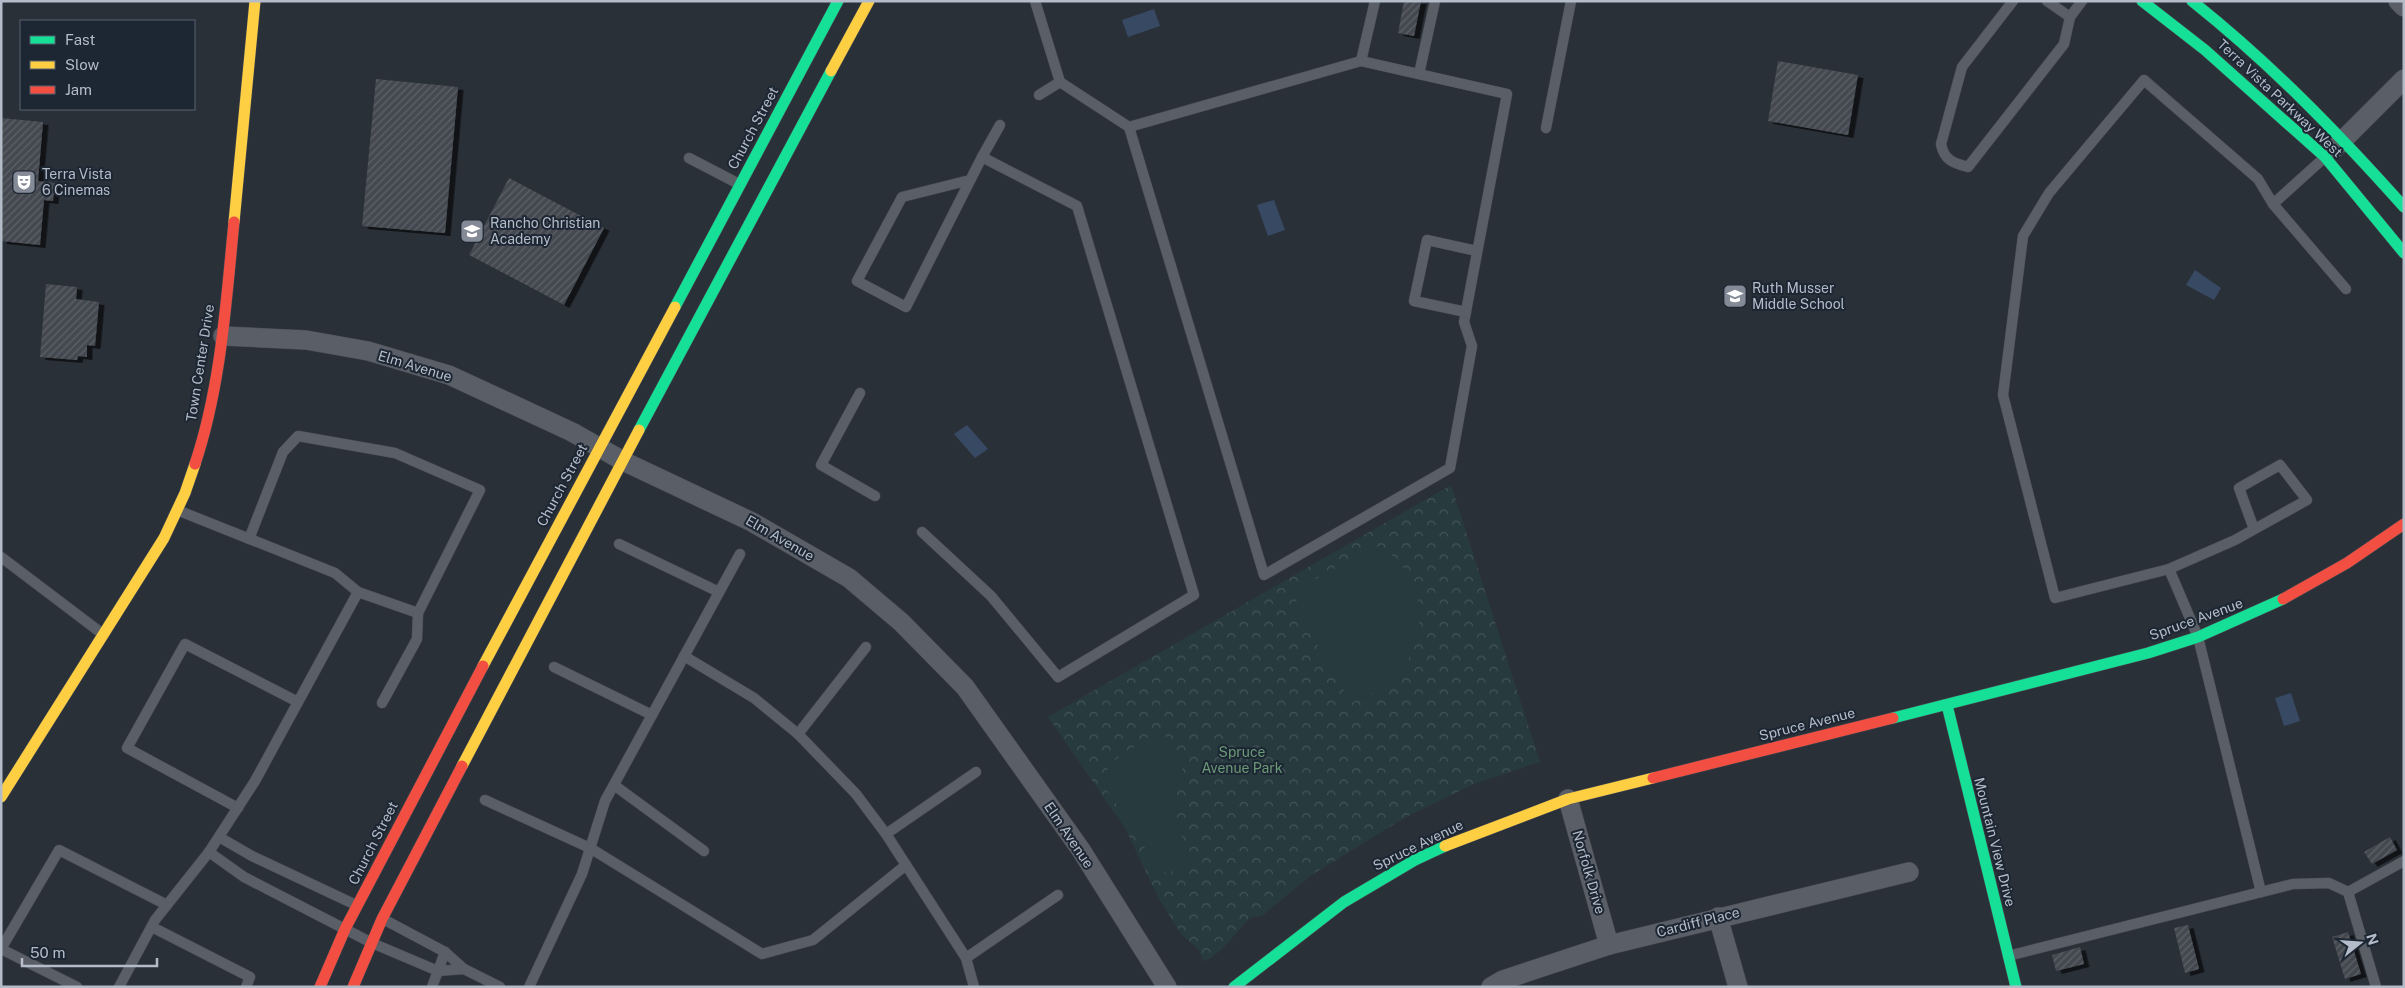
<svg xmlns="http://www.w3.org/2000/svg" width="2405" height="988" font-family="'Public Sans',sans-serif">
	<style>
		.park { fill: url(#park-crowns) }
		.pitch { fill: #273a3e }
		.water { fill: #384963 }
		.building { fill: url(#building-hatch); filter: url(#shadow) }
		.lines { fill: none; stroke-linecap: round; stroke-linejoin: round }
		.lane-casing { stroke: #484c53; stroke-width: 11 }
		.street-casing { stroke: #484c53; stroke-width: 20 }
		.fast-casing { stroke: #484c53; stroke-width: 12 }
		.slow-casing { stroke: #484c53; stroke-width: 12 }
		.jam-casing { stroke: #484c53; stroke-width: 12 }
		.lane { stroke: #5a5e66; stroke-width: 10 }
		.street { stroke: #5a5e66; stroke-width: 19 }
		.fast { stroke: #16e098; stroke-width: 11 }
		.slow { stroke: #ffcf43; stroke-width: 11 }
		.jam { stroke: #f24e42; stroke-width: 11 }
		.labels { text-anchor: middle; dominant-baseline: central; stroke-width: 4; stroke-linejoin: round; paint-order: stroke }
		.street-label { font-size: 14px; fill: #b4bcc9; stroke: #1d2633 }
		.poi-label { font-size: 14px; fill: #b4bcc9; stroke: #1d2633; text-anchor: start }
		.park-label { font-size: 14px; fill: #6b9a76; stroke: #1d2633 }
	</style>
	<defs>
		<pattern id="park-crowns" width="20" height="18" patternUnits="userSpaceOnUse" patternTransform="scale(1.25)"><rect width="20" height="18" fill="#273a3e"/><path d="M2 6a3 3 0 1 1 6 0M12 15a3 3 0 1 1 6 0" fill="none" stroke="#445559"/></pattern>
		<pattern id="building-hatch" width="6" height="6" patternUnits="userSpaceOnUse" patternTransform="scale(1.25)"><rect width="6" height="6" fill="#444950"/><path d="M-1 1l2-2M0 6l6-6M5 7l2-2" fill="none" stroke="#5d6168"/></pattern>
		<filter id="shadow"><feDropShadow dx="5.5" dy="3" stdDeviation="0" flood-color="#0009"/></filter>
	</defs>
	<rect width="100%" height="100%" fill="#2a3038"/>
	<path class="park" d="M1451,485L1540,762L1474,784L1406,817L1310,876L1263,915L1250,918L1222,949L1208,960L1203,961L1199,950L1181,934L1159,899L1125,828L1048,717Z"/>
	<g class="pitch">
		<path d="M1381,545C1388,552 1397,559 1403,567C1428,599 1423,647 1396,676C1385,689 1366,696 1351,703L1308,629C1288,617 1294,597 1308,583Z"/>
		<path d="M1160,735L1167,737L1184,761L1171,819C1181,836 1193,847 1185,867L1167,873L1157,869L1148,857L1143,843L1106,789L1109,772L1106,766L1149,737Z"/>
	</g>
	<g class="water">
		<path d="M1154,9L1160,26L1128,37L1122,20Z"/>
		<path d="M1274,200L1285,230L1268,236L1257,205Z"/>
		<path d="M2195,270L2221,288L2214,300L2186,285Z"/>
		<path d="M967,425L988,449L975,458L954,434Z"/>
		<path d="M2291,693L2300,721L2284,726L2275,698Z"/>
	</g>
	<g class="building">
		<path d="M1404,1H1421L1414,36L1398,33Z"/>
		<path d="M1778,61L1858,75L1848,135L1768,121Z"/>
		<path d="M376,79L458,87L445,233L362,226Z"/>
		<path d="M1,118L43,122L38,181L55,183L53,201L44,200L40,245L1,241Z"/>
		<path d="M509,178L604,228L564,305L469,255Z"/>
		<path d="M46,284L77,287L76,299L99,302L95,346L87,345V357L78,356L77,360L40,357Z"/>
		<path d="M2390,837L2397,850L2372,864L2364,852Z"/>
		<path d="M2188,925L2199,969L2185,973L2174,928Z"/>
		<path d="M2348,932L2361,974L2345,979L2332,937Z"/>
		<path d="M2080,947L2084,964L2056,971L2052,955Z"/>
	</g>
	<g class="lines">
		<g class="lane-casing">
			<g id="lane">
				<path d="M1035,1L1060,82L1129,127L1361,61L1507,94L1464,322L1472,346L1450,468L1264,575L1129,127"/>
				<path d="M2013,1L1962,67L1941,144C1944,160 1953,163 1968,167L2064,44L2070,17L2047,1"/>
				<path d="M2070,17L2082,1"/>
				<path d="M1361,61L1375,1"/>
				<path d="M1419,74L1435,1"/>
				<path d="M1039,95L1060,82"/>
				<path d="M1546,128L1571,1"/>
				<path d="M689,158L739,184"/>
				<path d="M970,180L902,197L857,281L906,307L982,157"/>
				<path d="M2273,204L2324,158"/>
				<path d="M1466,312L1414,301L1427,240L1477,251"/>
				<path d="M860,393L821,465L875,496"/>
				<path d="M2254,529L2239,488L2280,465L2307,500L2235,540L2169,569L2055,598L2003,395L2023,236L2049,193L2144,80L2258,179L2273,204L2346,289"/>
				<path d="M922,532L991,596L1058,677L1194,595L1077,206L982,157L1000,125"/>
				<path d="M249,539L283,452L298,436L395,453L480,490L418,613L358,592"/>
				<path d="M619,544L719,592"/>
				<path d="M1,557L104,635"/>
				<path d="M2169,569L2198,637L2261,892"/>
				<path d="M684,656L754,698L798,734L856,794L886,834L966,958L974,987"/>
				<path d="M554,667L652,715"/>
				<path d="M382,703L417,639L418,613"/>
				<path d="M798,734L866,647"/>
				<path d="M614,785L704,851"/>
				<path d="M485,800L590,848L762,954L813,940L906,865"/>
				<path d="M238,808L127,748L185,644L298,702"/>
				<path d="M886,834L976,772"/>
				<path d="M219,837L252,856L356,905"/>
				<path d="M209,852L244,877L372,943L438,971L464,969"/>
				<path d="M2348,892L2404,861"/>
				<path d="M383,919L445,952L464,969L500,987"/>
				<path d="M152,927L250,977L246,987"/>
				<path d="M2008,956L2293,884L2329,883L2348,892L2376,987"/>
				<path d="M966,958L1058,895"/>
				<path d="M77,987L1,949L59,850L167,905"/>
				<path d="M119,987L155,920L209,852L255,781L358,592L335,573L177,510"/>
				<path d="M432,987L445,952"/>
				<path d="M529,987L582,874L605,801L740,554"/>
			</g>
		</g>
		<g class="street-casing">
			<g id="street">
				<path d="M2398,1L2404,7"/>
				<path d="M2335,148L2404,79"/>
				<path d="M223,336L306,340L368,351L449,375L572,432L623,461L752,522L849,578L901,622L965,687L1081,850L1167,987"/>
				<path d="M1568,799L1609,945"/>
				<path d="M1718,917L1738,987"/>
				<path d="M1491,987L1503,980L1609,945L1909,872"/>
			</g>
		</g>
		<g class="fast-casing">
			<g id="fast">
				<path d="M2142,1L2205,50L2325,157L2404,253"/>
				<path d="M2192,1C2270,63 2338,133 2404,207"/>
				<path d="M675,307L838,1"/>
				<path d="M639,430L831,71"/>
				<path d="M1947,705L2016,987"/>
				<path d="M1893,718L2148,653L2198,637L2283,599"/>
				<path d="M1234,987L1344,902L1415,860L1445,846"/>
			</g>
		</g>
		<g class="slow-casing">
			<g id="slow">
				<path d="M831,71L869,1"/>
				<path d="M234,222L255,1"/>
				<path d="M483,666L675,307"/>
				<path d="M462,766L639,430"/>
				<path d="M1,797L164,538L185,493L195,464"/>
				<path d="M1445,846L1568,799L1653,778"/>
			</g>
		</g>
		<g class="jam-casing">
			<g id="jam">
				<path d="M195,464C221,386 226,303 234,222"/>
				<path d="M2283,599L2347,563L2404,524"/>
				<path d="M1653,778L1893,718"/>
				<path d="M320,987L345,929L483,666"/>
				<path d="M353,987L382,919L462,766"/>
			</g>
		</g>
		<use href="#lane" class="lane"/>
		<use href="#street" class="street"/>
		<use href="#fast" class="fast"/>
		<use href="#slow" class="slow"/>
		<use href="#jam" class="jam"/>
	</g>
	<defs>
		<g id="theatre-square" transform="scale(1.25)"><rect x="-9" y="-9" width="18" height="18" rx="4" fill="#848b96" stroke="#1d2633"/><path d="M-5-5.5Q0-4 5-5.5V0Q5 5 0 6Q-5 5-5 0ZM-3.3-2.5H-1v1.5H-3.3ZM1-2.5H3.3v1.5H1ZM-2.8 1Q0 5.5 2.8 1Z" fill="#fff"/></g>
		<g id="school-square" transform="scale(1.25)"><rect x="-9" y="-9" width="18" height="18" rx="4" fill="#848b96" stroke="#1d2633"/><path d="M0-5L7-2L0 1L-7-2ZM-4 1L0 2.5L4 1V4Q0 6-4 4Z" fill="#fff"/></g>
	</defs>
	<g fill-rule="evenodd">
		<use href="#theatre-square" x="24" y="182"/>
		<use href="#school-square" x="472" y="231"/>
		<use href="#school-square" x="1735" y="296"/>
	</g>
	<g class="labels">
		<g class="street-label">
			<text transform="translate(2280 98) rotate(43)">Terra Vista Parkway West</text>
			<text transform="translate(753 128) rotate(-62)">Church Street</text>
			<text transform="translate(200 363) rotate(-81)">Town Center Drive</text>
			<text transform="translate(415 366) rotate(17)">Elm Avenue</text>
			<text transform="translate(562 485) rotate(-62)">Church Street</text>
			<text transform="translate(780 538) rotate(30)">Elm Avenue</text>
			<text transform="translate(2196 619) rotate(-20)">Spruce Avenue</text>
			<text transform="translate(1807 724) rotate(-14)">Spruce Avenue</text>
			<text transform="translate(1069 835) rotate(56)">Elm Avenue</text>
			<text transform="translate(1995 842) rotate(76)">Mountain View Drive</text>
			<text transform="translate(373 843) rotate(-63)">Church Street</text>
			<text transform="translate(1418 845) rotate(-26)">Spruce Avenue</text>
			<text transform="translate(1589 872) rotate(74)">Norfolk Drive</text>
			<text transform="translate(1698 922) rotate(-14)">Cardiff Place</text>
		</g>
		<g class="poi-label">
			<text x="42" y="174">Terra Vista<tspan x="42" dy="16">6 Cinemas</tspan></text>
			<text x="490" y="223">Rancho Christian<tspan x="490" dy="16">Academy</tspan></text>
			<text x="1752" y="288">Ruth Musser<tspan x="1752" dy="16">Middle School</tspan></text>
		</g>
		<g class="park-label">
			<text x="1242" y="752">Spruce<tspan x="1242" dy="16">Avenue Park</tspan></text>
		</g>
	</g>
	<rect width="2405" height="988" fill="none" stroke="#b4bcc9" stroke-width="5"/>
	<rect x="20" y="20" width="175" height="90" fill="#1d2633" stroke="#59626f"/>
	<rect x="30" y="36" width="25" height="8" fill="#16e098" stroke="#59626f"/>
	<text x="65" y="45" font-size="15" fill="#b4bcc9">Fast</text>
	<rect x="30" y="61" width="25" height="8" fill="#ffcf43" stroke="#59626f"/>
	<text x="65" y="70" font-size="15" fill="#b4bcc9">Slow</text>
	<rect x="30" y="86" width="25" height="8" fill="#f24e42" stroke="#59626f"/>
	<text x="65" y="95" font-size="15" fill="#b4bcc9">Jam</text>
	<g transform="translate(2360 943) rotate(73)" stroke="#1d2633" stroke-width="4" paint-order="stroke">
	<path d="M0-4L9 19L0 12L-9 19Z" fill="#b4bcc9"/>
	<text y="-8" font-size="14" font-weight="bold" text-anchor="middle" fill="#b4bcc9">N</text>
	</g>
	<path d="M22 958v8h135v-8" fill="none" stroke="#b4bcc9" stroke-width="2.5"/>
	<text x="30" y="958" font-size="15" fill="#b4bcc9" stroke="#1d2633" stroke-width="4" paint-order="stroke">50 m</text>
</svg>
